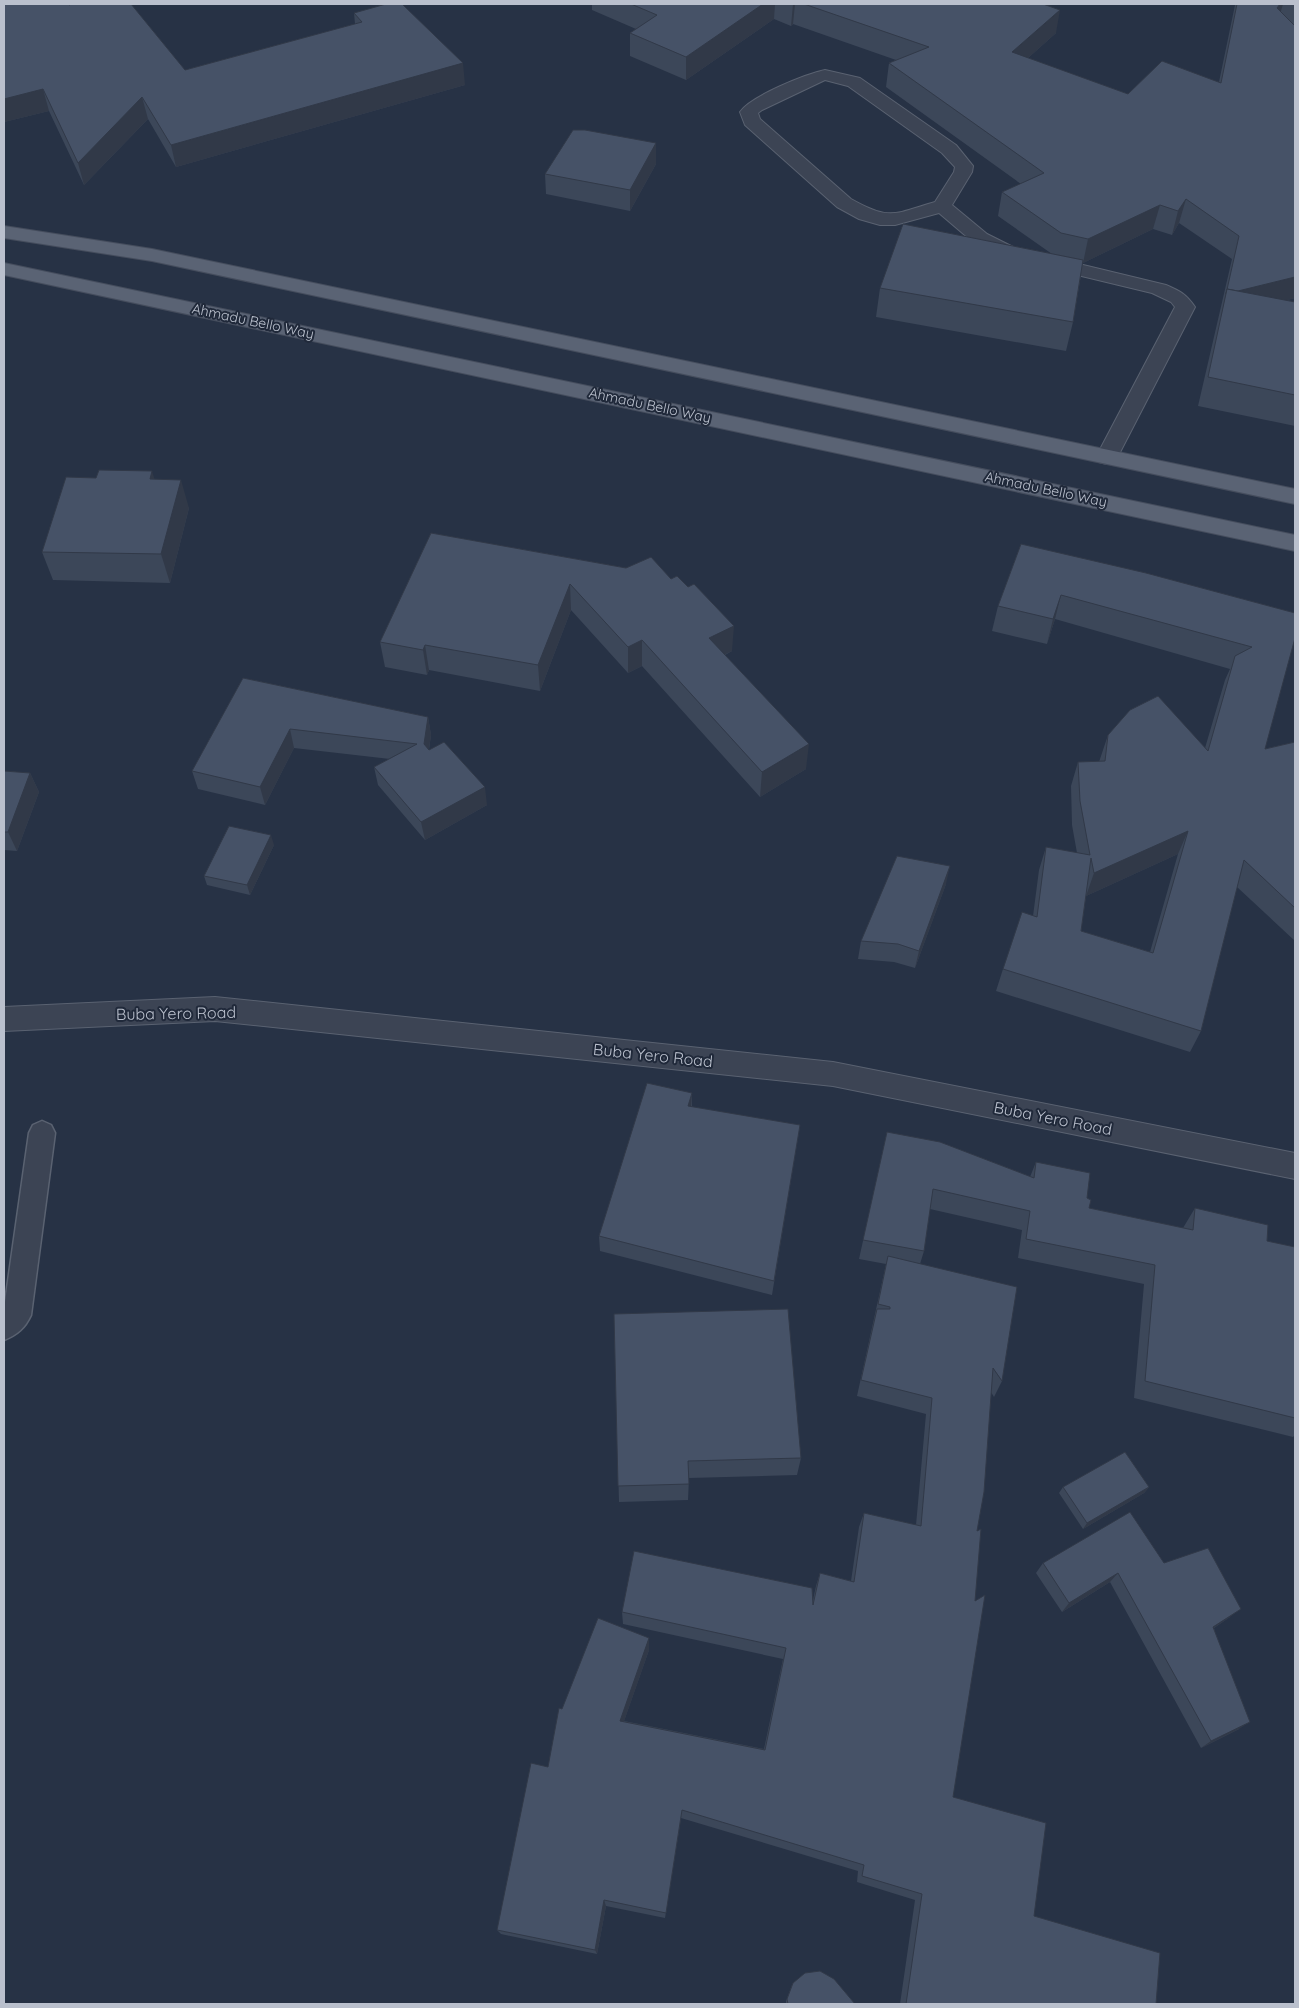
<svg xmlns="http://www.w3.org/2000/svg" width="1299" height="2008" font-family="Quicksand,sans-serif">
	<style>
		.lines { fill: none; stroke-linecap: round; stroke-linejoin: round }
		.service-casing { stroke: #5a6271; stroke-width: 3 }
		.minor-casing { stroke: #5a6271; stroke-width: 2 }
		.primary-casing { stroke: #454d5d; stroke-width: 2 }
		.service { fill: #3c4454; fill-rule: evenodd }
		.minor { fill: #3c4454; fill-rule: evenodd }
		.primary { fill: #5a6374; fill-rule: evenodd }
		.wall { fill: #3c4759; fill-rule: evenodd }
		.shaded-wall { fill: #313948 }
		.building { fill: #465267; stroke: #313948; fill-rule: evenodd }
		.labels { text-anchor: middle; dominant-baseline: central; stroke-width: 4; stroke-linejoin: round; paint-order: stroke }
		.far-street-label { font-size: 14px; fill: #bac0cd; stroke: #20293a }
		.street-label { font-size: 16px; fill: #bac0cd; stroke: #20293a }
	</style>
	<rect width="100%" height="100%" fill="#273245"/>
	<g class="lines">
		<g class="service-casing">
			<path id="service" d="M42,1121L51,1125L55,1133L31,1315C25,1328 17,1335 4,1340V1309L29,1133L33,1125Z"/>
		</g>
		<g class="minor-casing">
			<g id="minor">
				<path d="M825,70L860,78L956,145L973,166L972,172L952,205L987,234L1017,249L1166,285C1180,291 1186,294 1195,307L1115,462L1107,464L1099,462L1096,457L1175,307L1171,302L1152,293L1003,257L973,242L939,213L895,225H880L859,219L837,207L745,125L740,112C751,96 806,74 825,70ZM825,80L848,86L942,153L955,167L954,172L935,202C894,214 890,221 851,199L760,119L758,113L762,110Z"/>
				<path d="M215,997L833,1062L1295,1153V1179L833,1086L215,1021L4,1031V1007Z"/>
			</g>
		</g>
		<g class="primary-casing">
			<g id="primary">
				<path d="M4,226L152,249L1295,489V504L152,261L4,238Z"/>
				<path d="M4,263L1295,535V551L4,275Z"/>
			</g>
		</g>
		<use href="#service" class="service"/>
		<use href="#minor" class="minor"/>
		<use href="#primary" class="primary"/>
	</g>
	<g class="wall">
		<path d="M4,4L69,5L185,70L355,24L354,13L465,85L176,167L148,119L84,185L49,111L4,122Z"/>
		<path d="M592,4H1043L1056,33L1028,58L1128,94L1219,82L1235,5L1233,4H1295V298L1287,300L1295,302V426L1198,406L1232,259L1179,223L1172,235L1153,229L1083,263L1073,322L1066,351L876,317L880,288L1052,254L998,216L1002,192L1021,184L886,87L889,63L896,60L793,24L791,26L774,19L686,80L630,56V33L636,29L592,10Z"/>
		<path d="M656,143V164L630,211L546,194L545,174Z"/>
		<path d="M154,479L189,508L170,583L53,580L42,552Z"/>
		<path d="M431,533L626,568L732,651L725,655L806,769L760,797L642,666L628,673L571,610L540,691L429,670L427,675L385,667L380,642Z"/>
		<path d="M1021,544L1295,613L1265,749L1295,742V941L1237,887L1201,1031L1190,1052L996,991L1003,969L1033,916L1039,870L1046,847L1077,853L1072,825L1071,786L1078,762H1099L1108,735L1205,748L1225,680L1230,669L1055,619L1047,644L992,631L998,606ZM1178,854L1150,952L1081,931L1086,896Z"/>
		<path d="M243,678L428,717L431,735L429,750L487,805L425,840L378,785L374,767L390,759L294,748L265,805L198,789L192,771Z"/>
		<path d="M4,771L30,773L39,792L17,851L4,850Z"/>
		<path d="M274,845L250,895L207,885L204,876Z"/>
		<path d="M946,884L915,968L894,962L858,959L861,941Z"/>
		<path d="M692,1093V1107L800,1125L772,1295L600,1251L599,1236Z"/>
		<path d="M887,1132L1030,1177L1036,1162L1087,1198L1089,1208L1183,1228L1195,1208L1267,1241L1295,1247V1435L1293,1437L1134,1398L1144,1284L1018,1258L1022,1230L930,1209L924,1251L920,1264L1002,1381L994,1397L991,1392L977,1531L953,1797L1034,1916L1156,2004H900L915,1900L857,1882L858,1871L681,1818L665,1918L606,1906L597,1954L501,1934L497,1930L548,1767L562,1709L649,1650L624,1721L764,1749L783,1659L623,1624L622,1612L813,1600L816,1586L820,1573L851,1581L859,1527L864,1513L916,1525L926,1414L857,1396L886,1264L859,1259Z"/>
		<path d="M614,1314L801,1458L797,1475L689,1478L688,1500L619,1502Z"/>
		<path d="M1063,1487H1149L1144,1493L1083,1529L1059,1493Z"/>
		<path d="M1043,1563H1164L1230,1617L1214,1628L1239,1729L1201,1748L1110,1582L1062,1612L1036,1573Z"/>
		<path d="M805,1973L855,2004H786V2001L792,1985Z"/>
	</g>
	<g class="shaded-wall">
		<path d="M763,4H775L774,19L686,80V57Z"/>
		<path d="M793,4H795L793,24L791,26Z"/>
		<path d="M1280,4H1283L1278,21L1277,8Z"/>
		<path d="M1060,10L1056,33L1008,76L1012,52Z"/>
		<path d="M463,63L465,85L176,167L171,145Z"/>
		<path d="M43,89L49,111L4,122V99Z"/>
		<path d="M142,97L148,119L84,185L78,163Z"/>
		<path d="M656,143V164L630,211V190Z"/>
		<path d="M1186,199L1179,223L1172,235L1178,211Z"/>
		<path d="M1160,205L1153,229L1083,263L1088,239Z"/>
		<path d="M1295,277V298L1221,317L1226,293Z"/>
		<path d="M152,471L161,500L150,479Z"/>
		<path d="M181,480L189,508L170,583L161,554Z"/>
		<path d="M570,584L571,610L540,691L538,665Z"/>
		<path d="M1061,595L1055,619L1047,644L1053,619Z"/>
		<path d="M734,626L732,651L708,663L709,638Z"/>
		<path d="M642,640V666L628,673V647Z"/>
		<path d="M425,645L429,670L427,675L423,650Z"/>
		<path d="M428,717L431,735L427,762L424,744Z"/>
		<path d="M290,729L294,748L265,805L260,787Z"/>
		<path d="M809,744L806,769L760,797L762,772Z"/>
		<path d="M30,773L39,792L17,851L8,832Z"/>
		<path d="M485,787L487,805L425,840L421,822Z"/>
		<path d="M1188,831L1178,854L1086,896L1094,873Z"/>
		<path d="M271,835L274,845L250,895L247,885Z"/>
		<path d="M950,866L946,884L915,968L919,951Z"/>
		<path d="M692,1093L691,1109L688,1106Z"/>
		<path d="M1149,1487L1144,1493L1083,1529L1087,1523Z"/>
		<path d="M1118,1573L1110,1582L1062,1612L1069,1603Z"/>
		<path d="M1241,1609L1230,1617L1203,1635L1213,1627Z"/>
		<path d="M649,1638V1650L621,1730L620,1721Z"/>
		<path d="M1250,1722L1239,1729L1201,1748L1211,1741Z"/>
		<path d="M604,1900L606,1906L597,1954L595,1950Z"/>
	</g>
	<g class="building">
		<path d="M4,4H68L69,5L72,4H131L185,70L362,22L354,13L386,4H402L463,63L171,145L142,97L78,163L43,89L4,99Z"/>
		<path d="M631,4H763L686,57L630,33L657,15Z"/>
		<path d="M804,4H1043L1060,10L1012,52L1128,94L1162,61L1221,83L1237,4H1280L1277,8L1295,26V277L1238,291L1227,289L1226,294L1239,236L1186,199L1178,211L1160,205L1088,239L1061,233L1002,192L1044,173L889,63L929,47Z"/>
		<path d="M573,130H585L656,143L630,190L545,174Z"/>
		<path d="M903,224L1083,260L1073,322L880,288Z"/>
		<path d="M1227,289L1295,302V395L1208,377Z"/>
		<path d="M99,470L152,471L150,479L181,480L161,554L42,552L66,477L96,478Z"/>
		<path d="M431,533L626,568L651,557L671,579L677,576L688,587L694,584L734,626L709,638L809,744L762,772L642,640L628,647L570,584L538,665L425,645L423,650L380,642Z"/>
		<path d="M1021,544L1146,573L1295,613V638L1265,749L1295,742V908L1244,860L1201,1031L1003,969L1022,912L1037,917L1046,847L1090,855L1080,801L1078,762L1105,761L1108,735L1130,710L1158,696L1208,751L1235,656L1252,647L1061,595L1053,619L998,606ZM1188,831L1153,953L1081,931L1091,858L1094,873Z"/>
		<path d="M243,678L428,717L424,744L429,750L444,742L485,787L421,822L374,767L417,744L290,729L260,787L192,771Z"/>
		<path d="M4,771L30,773L8,832H4Z"/>
		<path d="M229,826L271,835L247,885L204,876Z"/>
		<path d="M897,856L950,866L919,951L898,944L861,941Z"/>
		<path d="M647,1083L692,1093L688,1106L800,1125L774,1281L599,1236Z"/>
		<path d="M887,1132L940,1142L1034,1178L1036,1162L1090,1173L1087,1198L1091,1200L1089,1208L1193,1230L1195,1208L1268,1225L1267,1241L1295,1247V1418L1145,1381L1155,1265L1026,1239L1030,1211L933,1189L924,1251L863,1240Z"/>
		<path d="M888,1256L1017,1287L1002,1381L993,1368L984,1492L977,1531L981,1529L975,1601L985,1595L953,1797L1046,1823L1034,1916L1160,1953L1156,2004H906L922,1894L862,1876L864,1865L682,1810L666,1913L604,1900L595,1950L497,1930L531,1763L548,1767L559,1708L562,1709L598,1618L649,1638L620,1721L765,1750L786,1648L622,1612L634,1551L812,1588L813,1605L820,1573L854,1582L864,1513L921,1526L932,1398L861,1380L877,1309H890V1307L878,1304Z"/>
		<path d="M788,1309L801,1458L688,1461L689,1484L618,1486L614,1314Z"/>
		<path d="M1125,1452L1149,1487L1087,1523L1063,1487Z"/>
		<path d="M1130,1512L1164,1563L1208,1548L1241,1609L1213,1627L1250,1722L1211,1741L1118,1573L1069,1603L1043,1563Z"/>
		<path d="M820,1971L834,1979L855,2004H788L787,1999L793,1983L805,1973Z"/>
	</g>
	<g class="labels">
		<g class="far-street-label">
			<text transform="translate(253 321) rotate(12)">Ahmadu Bello Way</text>
			<text transform="translate(650 405) rotate(12)">Ahmadu Bello Way</text>
			<text transform="translate(1046 489) rotate(12)">Ahmadu Bello Way</text>
		</g>
		<g class="street-label">
			<text transform="translate(176 1013) rotate(-1)">Buba Yero Road</text>
			<text transform="translate(653 1055) rotate(6)">Buba Yero Road</text>
			<text transform="translate(1053 1118) rotate(11)">Buba Yero Road</text>
		</g>
	</g>
	<rect width="1299" height="2008" fill="none" stroke="#bac0cd" stroke-width="10"/>
</svg>
